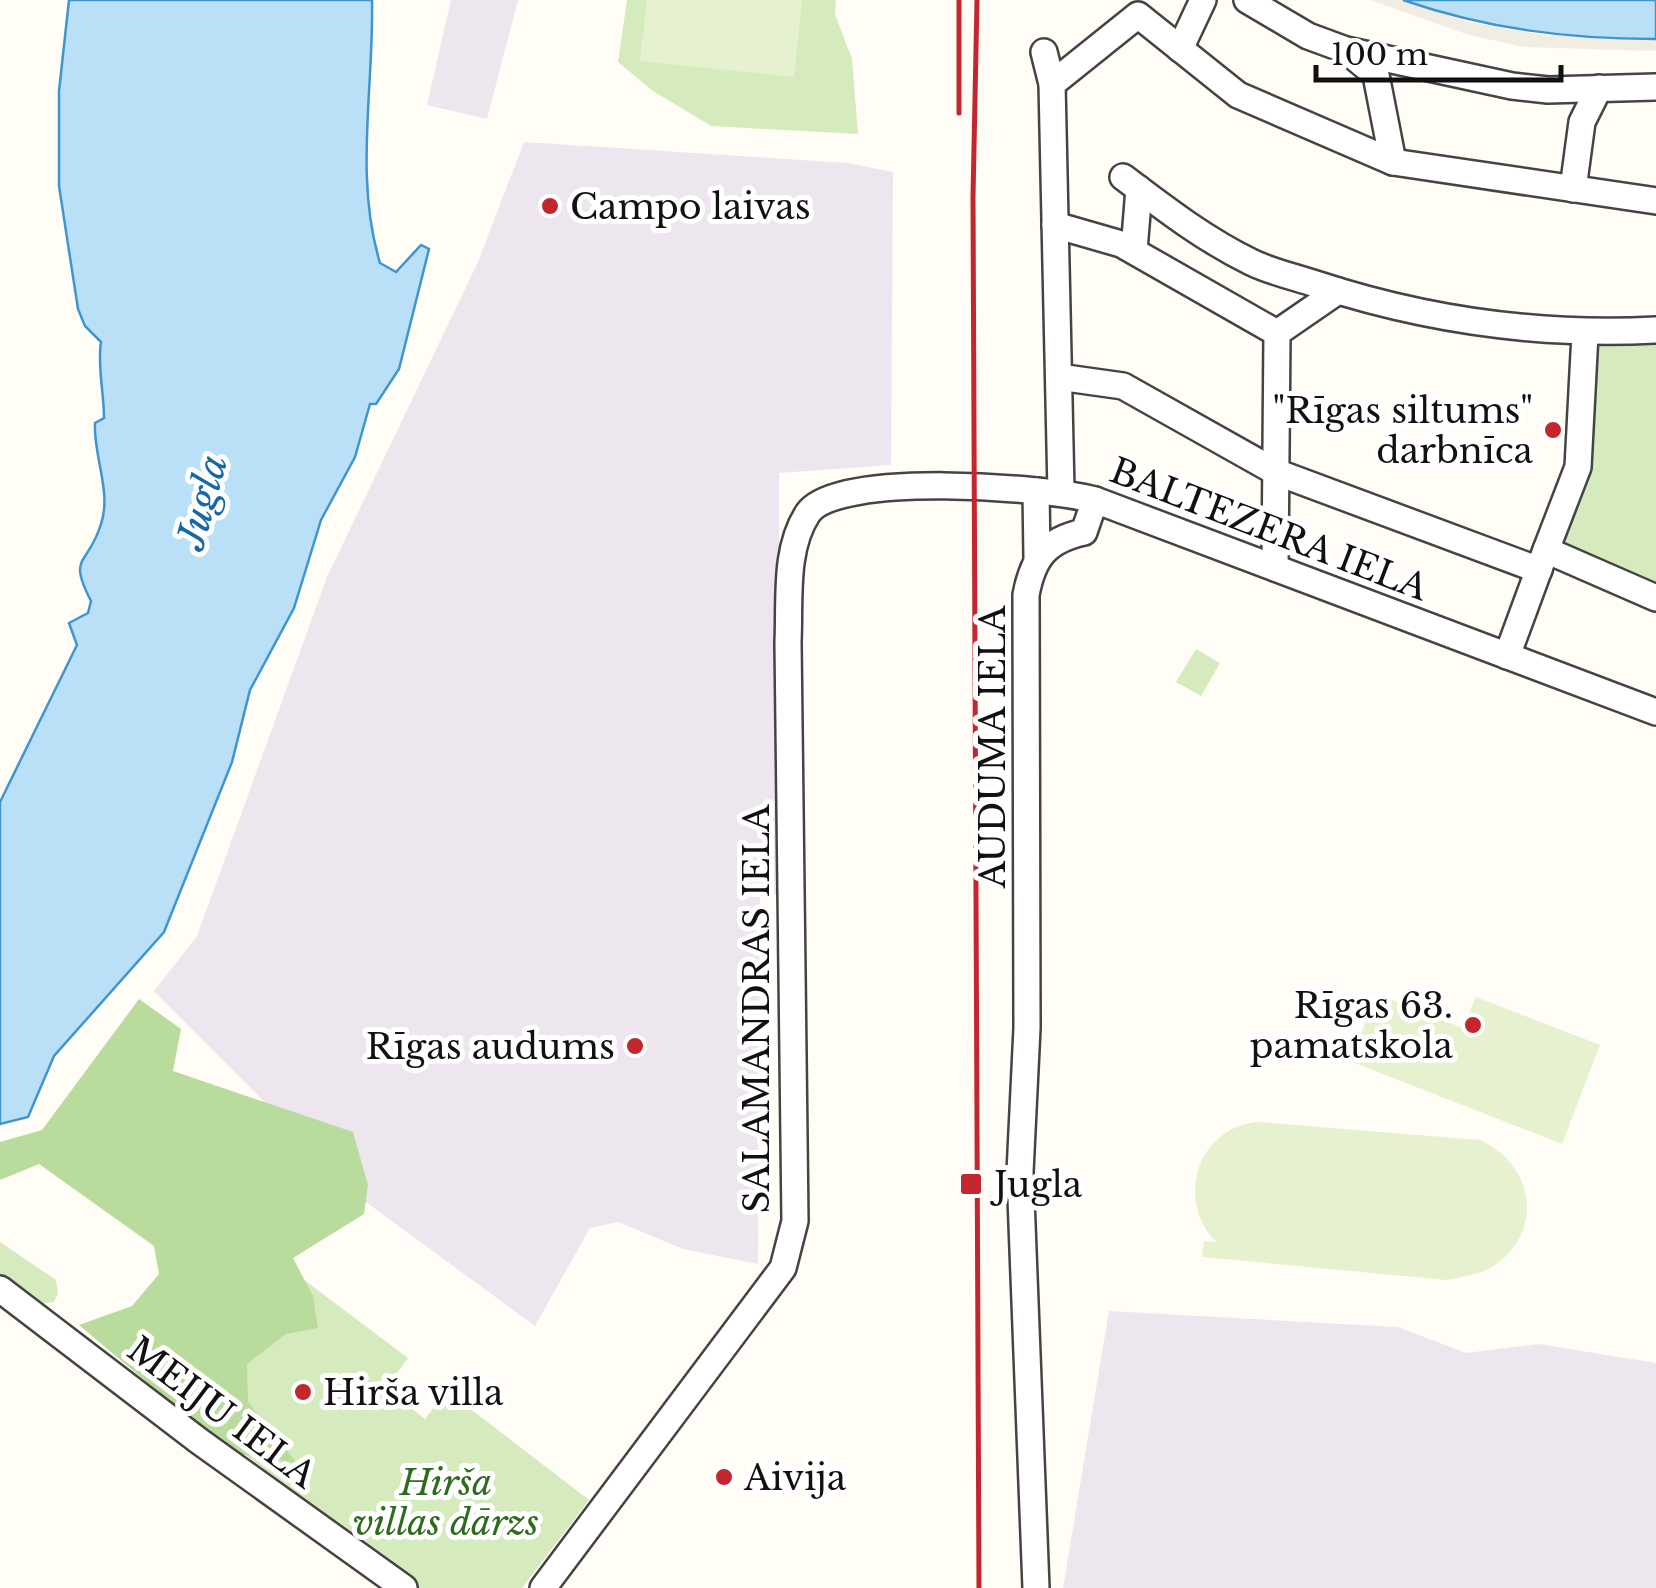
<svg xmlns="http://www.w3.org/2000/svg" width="1656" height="1588" font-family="'Libre Baskerville',serif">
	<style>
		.industrial { fill: #eee6ef }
		.green { fill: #d5ebbd }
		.forest { fill: #b9dc9c }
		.pitch { fill: #e6f2cf }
		.plaza { fill: #f1ede2 }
		.water { fill: #b9e0f7; stroke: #3f96cf; stroke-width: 2.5 }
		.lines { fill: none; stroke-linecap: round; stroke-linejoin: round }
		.minor-casing { stroke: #444; stroke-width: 30 }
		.minor { stroke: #fff; stroke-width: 25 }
		.rail { stroke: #c4262e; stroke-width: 5 }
		.poi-dot { fill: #c4262e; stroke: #fff; stroke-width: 4 }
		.labels { text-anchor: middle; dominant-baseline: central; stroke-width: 10; stroke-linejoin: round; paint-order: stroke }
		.poi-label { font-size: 35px; fill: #111; stroke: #fff; text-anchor: start }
		.street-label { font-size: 35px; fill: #111; stroke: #fff }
		.park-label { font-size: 35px; font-style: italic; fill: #2f6b1f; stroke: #fff }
		.water-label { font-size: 38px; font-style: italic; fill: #1768a6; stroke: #fff }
	</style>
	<rect width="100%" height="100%" fill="#fffdf5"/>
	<g class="industrial">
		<path d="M451,0H518L487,119L427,105Z"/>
		<path d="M524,142L847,163L893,172L891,465L779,473V895L760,894L758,1264L683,1249L618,1222L590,1228L535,1326L359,1197L154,991L197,936L327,577L478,262Z"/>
		<path d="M1109,1311L1398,1327L1466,1353L1539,1344L1656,1363V1588H1063Z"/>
	</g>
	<g class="green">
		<path d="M627,0H836L835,14L852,59L858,134L711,126L653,91L618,62Z"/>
		<path d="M1656,335V593L1553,548L1590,338Z"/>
		<path d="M1196,649L1220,663L1201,696L1176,682Z"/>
		<path d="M0,1242L56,1280L58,1294L54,1302L40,1304L0,1274Z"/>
		<path d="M291,1270L408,1358L386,1388L425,1419L447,1391L589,1500L522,1588H418L183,1407Z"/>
	</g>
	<path class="forest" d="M139,999L181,1029L173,1071L353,1132L368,1185L364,1214L293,1258L313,1296L318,1328L286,1334L247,1364L248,1402L297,1463L231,1453L79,1325L132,1306L159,1274L154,1246L39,1164L0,1180V1142L42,1130Z"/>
	<g class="pitch">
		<path d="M647,0H802L794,77L640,61Z"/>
		<path d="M1377,994L1463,1028L1476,997L1600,1045L1562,1144L1350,1061Z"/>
		<path d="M1257,1122L1480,1140C1535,1165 1545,1233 1492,1267C1478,1275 1462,1277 1446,1280L1202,1257L1204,1241L1216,1242C1175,1200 1197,1128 1257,1122Z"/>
	</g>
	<path class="plaza" d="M1370,0H1403L1465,21L1541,35L1656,39V51L1524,47L1469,35Z"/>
	<g class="water">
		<path d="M69,0H372C374,88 354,177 380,263L396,272L421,245L429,249L399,369L376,404H370L355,457L321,520L294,608L250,690L232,762L164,932L54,1056L28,1117L0,1124V802L77,645L69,623L88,613L91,601C67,554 88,567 101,524C112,492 93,455 95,423L104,418C104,392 97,365 101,342L85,326L78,309L59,186V91Z"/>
		<path d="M1403,0H1656V39C1568,39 1487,29 1403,0Z"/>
	</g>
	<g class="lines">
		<g class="minor-casing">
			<g id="minor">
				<path d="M1247,0L1308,36L1346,50L1512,86L1548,90L1656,87"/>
				<path d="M1180,49L1203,0"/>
				<path d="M1044,52L1052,84L1061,491"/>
				<path d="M1348,52L1376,75L1393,162"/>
				<path d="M1052,84L1138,15L1238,95L1393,162L1656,201"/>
				<path d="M1123,177C1164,208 1204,239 1251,262C1271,272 1295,277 1316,284C1426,320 1540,336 1656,330"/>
				<path d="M1573,189L1582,122L1599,88"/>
				<path d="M1055,225L1121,244L1277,333"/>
				<path d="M1134,250L1139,189"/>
				<path d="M1059,377L1123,386L1276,472L1539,570"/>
				<path d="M1036,491L1037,558"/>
				<path d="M1546,550L1578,467L1585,334"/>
				<path d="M1275,568L1277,333L1338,291"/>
				<path d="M1507,656L1546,550L1656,598"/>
				<path d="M0,1289L199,1441L404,1588"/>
				<path d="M543,1588L783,1268L795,1221L788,642C790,600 784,549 808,513C838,471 1046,487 1095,500L1656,712"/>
				<path d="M1036,1588L1020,1172L1027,1028L1026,595C1033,557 1047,540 1084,532L1095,500"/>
			</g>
		</g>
		<use href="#minor" class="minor"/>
		<g class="rail">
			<path d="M959,0V113"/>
			<path d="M977,0L973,197L979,1588"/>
		</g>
	</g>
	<g class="poi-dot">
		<circle cx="550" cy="206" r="10"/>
		<circle cx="1553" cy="430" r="10"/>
		<circle cx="1473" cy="1025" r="10"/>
		<circle cx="635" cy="1046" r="10"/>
		<rect x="959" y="1172" width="24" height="24" rx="5"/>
		<circle cx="303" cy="1392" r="10"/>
		<circle cx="724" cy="1477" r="10"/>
	</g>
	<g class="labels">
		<g class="poi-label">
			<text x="570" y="206">Campo laivas</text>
			<text x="1533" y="410" text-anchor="end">"Rīgas siltums"<tspan x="1533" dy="40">darbnīca</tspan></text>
			<text x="1453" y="1005" text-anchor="end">Rīgas 63.<tspan x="1453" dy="40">pamatskola</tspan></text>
			<text x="615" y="1046" text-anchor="end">Rīgas audums</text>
			<text x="994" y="1184">Jugla</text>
			<text x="323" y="1392">Hirša villa</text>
			<text x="744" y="1477">Aivija</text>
		</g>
		<g class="street-label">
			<text transform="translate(1269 529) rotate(21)">BALTEZERA IELA</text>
			<text transform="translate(992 747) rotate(-90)">AUDUMA IELA</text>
			<text transform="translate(756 1009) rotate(-90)">SALAMANDRAS IELA</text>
			<text transform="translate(222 1412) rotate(37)">MEIJU IELA</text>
		</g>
		<g class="park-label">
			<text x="446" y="1482">Hirša<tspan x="446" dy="40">villas dārzs</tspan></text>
		</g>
		<g class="water-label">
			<text transform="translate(202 502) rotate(-75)">Jugla</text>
		</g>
	</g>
	<path d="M1316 65v15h245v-15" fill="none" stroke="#111111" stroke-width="5"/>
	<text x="1331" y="65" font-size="30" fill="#111111" stroke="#ffffff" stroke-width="8" paint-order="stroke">100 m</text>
</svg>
